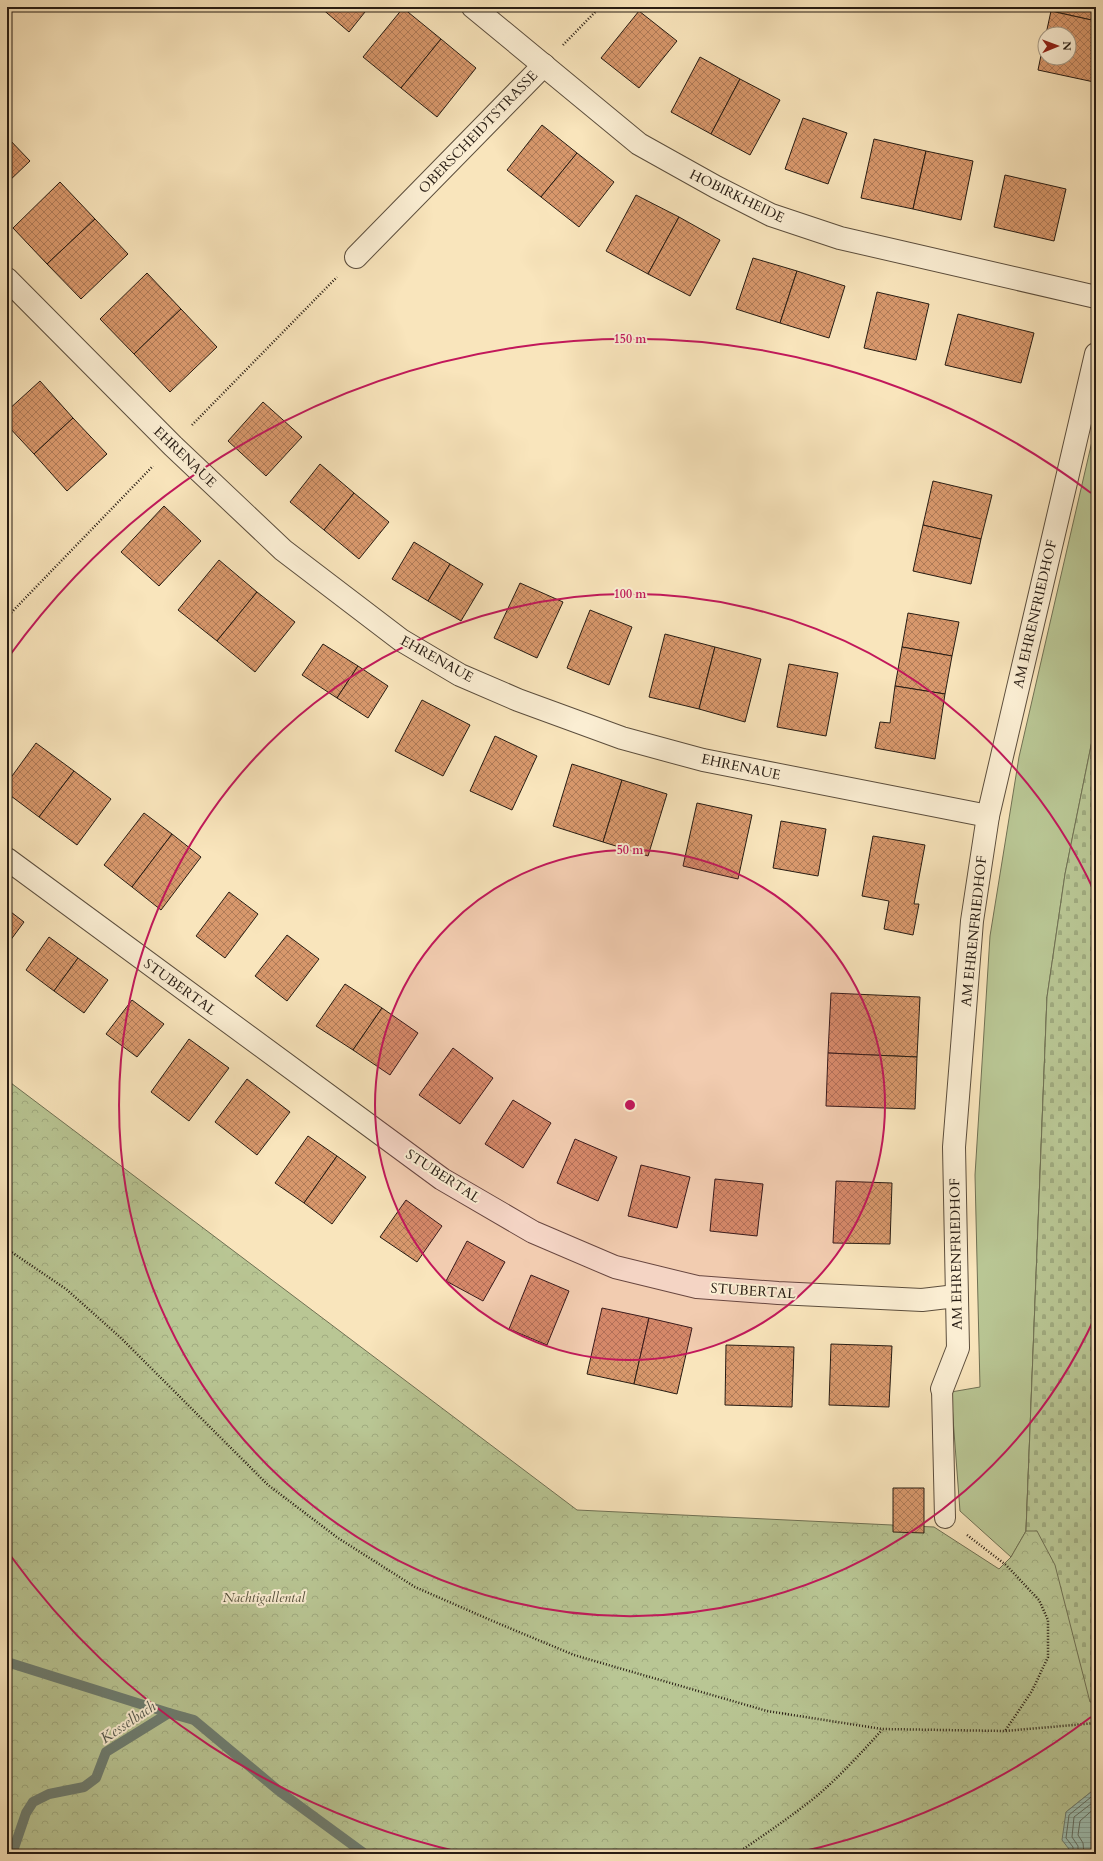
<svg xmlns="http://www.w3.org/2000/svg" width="1103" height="1861" font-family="Cardo,serif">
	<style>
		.green { fill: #b9c694; stroke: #707154 }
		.forest { fill: url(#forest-crowns); stroke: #707154 }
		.cemetery { fill: url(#cemetery-stones); stroke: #707154 }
		.water { fill: url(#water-rules); stroke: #6e7e72 }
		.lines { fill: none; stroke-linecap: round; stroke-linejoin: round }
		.shore { stroke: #626e62; stroke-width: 1 }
		.stream { stroke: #6e7e72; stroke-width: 10 }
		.building { fill: url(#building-cross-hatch); stroke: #271c13 }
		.service-casing { stroke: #5c4e3d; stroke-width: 22 }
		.minor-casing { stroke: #5c4e3d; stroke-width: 24 }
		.path { stroke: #271c13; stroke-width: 2.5; stroke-dasharray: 1 2; stroke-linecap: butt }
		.service { stroke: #fbeed3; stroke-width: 20 }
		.minor { stroke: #fbeed3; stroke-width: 22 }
		.ring { fill: none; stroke: #c2185b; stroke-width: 2 }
		.labels { text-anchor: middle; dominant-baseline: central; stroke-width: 4; stroke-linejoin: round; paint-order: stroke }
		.street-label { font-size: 14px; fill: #271c13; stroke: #fbeed3 }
		.park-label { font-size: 14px; font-style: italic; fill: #534f3a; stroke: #fbeed3 }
		.water-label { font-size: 15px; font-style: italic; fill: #51554b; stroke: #fbeed3 }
		.centre { fill: #c2185b; stroke: #fbeed3; stroke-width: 2 }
		.ring-label { font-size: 12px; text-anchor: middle; font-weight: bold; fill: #c2185b; stroke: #fbeed3; stroke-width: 4; stroke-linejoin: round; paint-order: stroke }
	</style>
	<defs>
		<pattern id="forest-crowns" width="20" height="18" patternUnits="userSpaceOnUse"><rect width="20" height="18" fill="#b9c694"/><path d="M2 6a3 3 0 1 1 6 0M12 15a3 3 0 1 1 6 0" fill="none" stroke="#9faa7f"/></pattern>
		<pattern id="cemetery-stones" width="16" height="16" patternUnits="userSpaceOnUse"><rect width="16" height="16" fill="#b9c694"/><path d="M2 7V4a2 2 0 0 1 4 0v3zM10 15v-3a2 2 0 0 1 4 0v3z" fill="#9faa7f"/></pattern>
		<pattern id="water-rules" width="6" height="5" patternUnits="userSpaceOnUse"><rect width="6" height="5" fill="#9ebfb2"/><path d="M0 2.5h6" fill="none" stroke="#88a498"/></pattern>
		<pattern id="building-cross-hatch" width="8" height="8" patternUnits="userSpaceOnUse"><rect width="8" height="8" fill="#d8986c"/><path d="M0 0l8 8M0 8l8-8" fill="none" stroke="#af7b58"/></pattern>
	</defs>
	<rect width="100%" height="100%" fill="#f9e5bc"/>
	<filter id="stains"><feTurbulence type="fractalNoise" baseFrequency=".005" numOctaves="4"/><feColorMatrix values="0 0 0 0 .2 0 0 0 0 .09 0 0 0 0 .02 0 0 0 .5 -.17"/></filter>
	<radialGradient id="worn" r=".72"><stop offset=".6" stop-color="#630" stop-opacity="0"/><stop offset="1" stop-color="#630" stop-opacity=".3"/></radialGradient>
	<path class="green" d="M1096,424V721L1065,874L1047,997L1026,1531L1011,1557L960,1511L951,1392L980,1387L975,1175L990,936L1019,757Z"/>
	<path class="forest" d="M1047,997L1096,1113V1788L1066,1812L1069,1854H7V1080L577,1510L934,1527L999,1569L1011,1557L1026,1531Z"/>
	<path class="cemetery" d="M1096,721V1702H1090L1055,1565L1037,1531H1026L1047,997L1065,874Z"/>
	<path class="water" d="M1096,1788V1854H1069V1849L1062,1840L1066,1812Z"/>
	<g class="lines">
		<g class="shore">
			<path d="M1073,1854V1847L1066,1838L1069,1815L1096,1793"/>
			<path d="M1078,1854V1846L1072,1837L1074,1817L1096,1800"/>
			<path d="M1084,1854L1083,1843L1078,1835L1080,1821L1096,1807"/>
		</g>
		<g class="stream">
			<path d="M7,1662L169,1713"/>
			<path d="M12,1854L26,1813L33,1802L49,1794L84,1787L96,1778L106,1752L169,1713L194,1720L279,1791L365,1854"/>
		</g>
	</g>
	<g class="building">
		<path d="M320,7H369L349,32Z"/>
		<path d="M1051,7H1096V21L1051,11Z"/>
		<path d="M403,8L441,39L401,88L363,57Z"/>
		<path d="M639,11L677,41L639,88L601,58Z"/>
		<path d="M1051,11L1096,21V74L1094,82L1038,70L1045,36V58H1069V34H1046Z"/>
		<path d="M441,39L476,68L437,117L401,88Z"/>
		<path d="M700,57L740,79L711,134L671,112Z"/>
		<path d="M740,79L780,100L750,155L711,134Z"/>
		<path d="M803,118L847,133L828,184L785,169Z"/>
		<path d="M542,125L577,153L541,197L507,170Z"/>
		<path d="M7,137L30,161L7,183Z"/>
		<path d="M874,139L926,151L913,209L861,198Z"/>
		<path d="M926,151L973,161L961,220L913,209Z"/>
		<path d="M577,153L614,182L579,227L541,197Z"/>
		<path d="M1005,175L1066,189L1054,241L994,227Z"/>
		<path d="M60,182L95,219L47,264L13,228Z"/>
		<path d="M636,195L679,217L648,274L606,251Z"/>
		<path d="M679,217L720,240L690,296L648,274Z"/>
		<path d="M95,219L128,254L81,299L47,264Z"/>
		<path d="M753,258L797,271L780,323L736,309Z"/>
		<path d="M797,271L845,286L829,338L780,323Z"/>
		<path d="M147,273L181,309L134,354L100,319Z"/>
		<path d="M877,292L929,304L916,360L864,348Z"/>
		<path d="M181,309L217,347L170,392L134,354Z"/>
		<path d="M958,314L1034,333L1021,383L945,365Z"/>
		<path d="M40,381L73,418L34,454L7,425V411Z"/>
		<path d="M263,402L302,437L266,476L228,441Z"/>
		<path d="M73,418L107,454L67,491L34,454Z"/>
		<path d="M320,464L354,493L324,530L290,502Z"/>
		<path d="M933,481L992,495L981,539L923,525Z"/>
		<path d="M354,493L389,522L359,559L324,530Z"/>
		<path d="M164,506L201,541L159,586L121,552Z"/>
		<path d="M923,525L981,539L971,584L913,571Z"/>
		<path d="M414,542L450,564L428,601L392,579Z"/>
		<path d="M219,560L257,592L217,641L178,610Z"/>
		<path d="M450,564L483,584L461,621L428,601Z"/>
		<path d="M520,583L563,602L537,658L494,638Z"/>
		<path d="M257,592L295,622L255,672L217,641Z"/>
		<path d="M590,610L632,627L609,685L567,668Z"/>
		<path d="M908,613L959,622L952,656L902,647Z"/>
		<path d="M665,634L715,647L699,709L649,697Z"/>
		<path d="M323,644L358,666L337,698L302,675Z"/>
		<path d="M715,647L761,659L745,722L699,709Z"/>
		<path d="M902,647L952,656L945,694L895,686Z"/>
		<path d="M789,664L838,673L826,736L777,727Z"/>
		<path d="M358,666L388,686L368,718L337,698Z"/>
		<path d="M895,686L945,694L935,759L875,748L880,722L890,723Z"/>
		<path d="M422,700L470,725L443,776L395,751Z"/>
		<path d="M495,736L537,756L512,810L470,791Z"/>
		<path d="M36,743L74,771L39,817L7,793V783Z"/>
		<path d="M572,764L622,780L603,842L553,826Z"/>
		<path d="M74,771L111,799L77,845L39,817Z"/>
		<path d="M622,780L667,794L648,856L603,842Z"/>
		<path d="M697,803L752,815L738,879L683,866Z"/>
		<path d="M144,813L172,834L132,887L104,865Z"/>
		<path d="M781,821L826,829L818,876L773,868Z"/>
		<path d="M172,834L201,857L161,910L132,887Z"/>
		<path d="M873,836L925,845L914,904H919L913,935L884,929L889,901L862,896Z"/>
		<path d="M229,892L258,914L225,958L196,936Z"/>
		<path d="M7,909L24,922L7,945Z"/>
		<path d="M287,935L319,959L287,1001L255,976Z"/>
		<path d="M49,937L78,958L54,991L26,970Z"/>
		<path d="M78,958L108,980L84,1013L54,991Z"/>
		<path d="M345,984L382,1008L353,1050L316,1026Z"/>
		<path d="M831,993L920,997L917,1057L828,1053Z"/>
		<path d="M132,1000L164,1024L137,1057L106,1034Z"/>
		<path d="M382,1008L418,1033L390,1075L353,1050Z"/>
		<path d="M189,1039L229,1068L189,1121L151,1092Z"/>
		<path d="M453,1048L493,1078L460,1124L419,1095Z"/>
		<path d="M828,1053L917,1057L915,1109L826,1106Z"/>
		<path d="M247,1079L290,1112L257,1155L215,1122Z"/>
		<path d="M513,1100L551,1123L523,1168L485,1144Z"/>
		<path d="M308,1136L337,1156L304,1203L275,1183Z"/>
		<path d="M575,1139L617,1157L598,1201L557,1183Z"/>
		<path d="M337,1156L366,1177L332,1224L304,1203Z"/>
		<path d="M641,1165L690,1177L677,1228L628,1216Z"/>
		<path d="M715,1179L763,1184L757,1236L710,1231Z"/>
		<path d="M836,1181L892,1183L890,1244L833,1243Z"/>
		<path d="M406,1200L442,1226L417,1262L380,1237Z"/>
		<path d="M467,1241L505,1262L483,1301L446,1281Z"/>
		<path d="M531,1275L569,1291L547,1345L509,1329Z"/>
		<path d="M602,1308L649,1318L634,1384L587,1374Z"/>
		<path d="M649,1318L692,1328L677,1394L634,1384Z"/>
		<path d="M831,1344L892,1346L889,1407L829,1405Z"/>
		<path d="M726,1345L794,1347L792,1407L725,1405Z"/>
		<path d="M893,1488H924V1533L893,1532Z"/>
	</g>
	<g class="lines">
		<g class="service-casing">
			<path id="service" d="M942,1389L945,1518"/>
		</g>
		<g class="minor-casing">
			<g id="minor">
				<path d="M473,7L639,144L716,187L771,215L840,238L1096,297"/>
				<path d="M356,257L544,65"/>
				<path d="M7,279L173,446L283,550L401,640L460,675L518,700L622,738L703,760L988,816"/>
				<path d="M7,859L442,1179L533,1232L615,1267L697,1287L778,1293L922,1300L956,1296"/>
				<path d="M942,1389L958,1348L954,1147L972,921L988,816L1096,354"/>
			</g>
		</g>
		<g class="path">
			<path d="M563,45L600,7"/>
			<path d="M192,425L337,277"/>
			<path d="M7,617L153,466"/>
			<path d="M7,1249L66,1289L120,1337L268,1485L338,1538L415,1587L495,1622L574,1655L767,1711L882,1729L1005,1731L1096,1723"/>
			<path d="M967,1535L1006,1565L1039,1600L1048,1620V1657L1032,1691L1005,1731"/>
			<path d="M736,1854C764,1835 792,1816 818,1795C841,1775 862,1752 882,1730"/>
		</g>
		<use href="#service" class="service"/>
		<use href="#minor" class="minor"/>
	</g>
	<circle cx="630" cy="1105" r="255" fill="#c2185b" fill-opacity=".12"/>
	<g class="ring">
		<circle cx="630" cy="1105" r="255"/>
		<path d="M1095 1317A511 511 0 1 1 1095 893"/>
		<path d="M1091 1717A766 766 0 0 1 796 1853M464 1853A766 766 0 0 1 10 1555M10 655A766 766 0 0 1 1091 493"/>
	</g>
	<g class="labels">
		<g class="street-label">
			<text transform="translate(478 132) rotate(-46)">OBERSCHEIDTSTRASSE</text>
			<text transform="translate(737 196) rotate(26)">HOBIRKHEIDE</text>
			<text transform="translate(185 457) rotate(44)">EHRENAUE</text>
			<text transform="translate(1035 614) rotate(-77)">AM EHRENFRIEDHOF</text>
			<text transform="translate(437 659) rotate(29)">EHRENAUE</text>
			<text transform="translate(741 767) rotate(12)">EHRENAUE</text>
			<text transform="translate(974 931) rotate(-84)">AM EHRENFRIEDHOF</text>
			<text transform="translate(180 987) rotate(36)">STUBERTAL</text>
			<text transform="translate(443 1176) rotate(33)">STUBERTAL</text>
			<text transform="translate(956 1254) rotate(-91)">AM EHRENFRIEDHOF</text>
			<text transform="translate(753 1291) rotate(4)">STUBERTAL</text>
		</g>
		<g class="park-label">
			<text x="264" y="1597">Nachtigallental</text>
		</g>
		<g class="water-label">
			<text transform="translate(128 1722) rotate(-34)">Kesselbach</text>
		</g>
	</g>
	<circle cx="630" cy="1105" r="6" class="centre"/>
	<g class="ring-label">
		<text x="630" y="343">150 m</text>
		<text x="630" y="598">100 m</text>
		<text x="630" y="854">50 m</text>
	</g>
	<rect width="1103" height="1861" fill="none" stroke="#f9e5bc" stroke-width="24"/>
	<rect x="8" y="8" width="1087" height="1845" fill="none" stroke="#271c13" stroke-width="2"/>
	<rect x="12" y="12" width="1079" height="1837" fill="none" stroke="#271c13"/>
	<g transform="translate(1057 46) rotate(89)"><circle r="19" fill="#fbeed3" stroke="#a69a86"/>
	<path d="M0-3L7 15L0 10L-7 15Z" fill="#8f2418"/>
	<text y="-6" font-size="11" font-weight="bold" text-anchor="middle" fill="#271c13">N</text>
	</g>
	<rect width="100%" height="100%" filter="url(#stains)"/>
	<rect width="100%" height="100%" fill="url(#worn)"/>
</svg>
